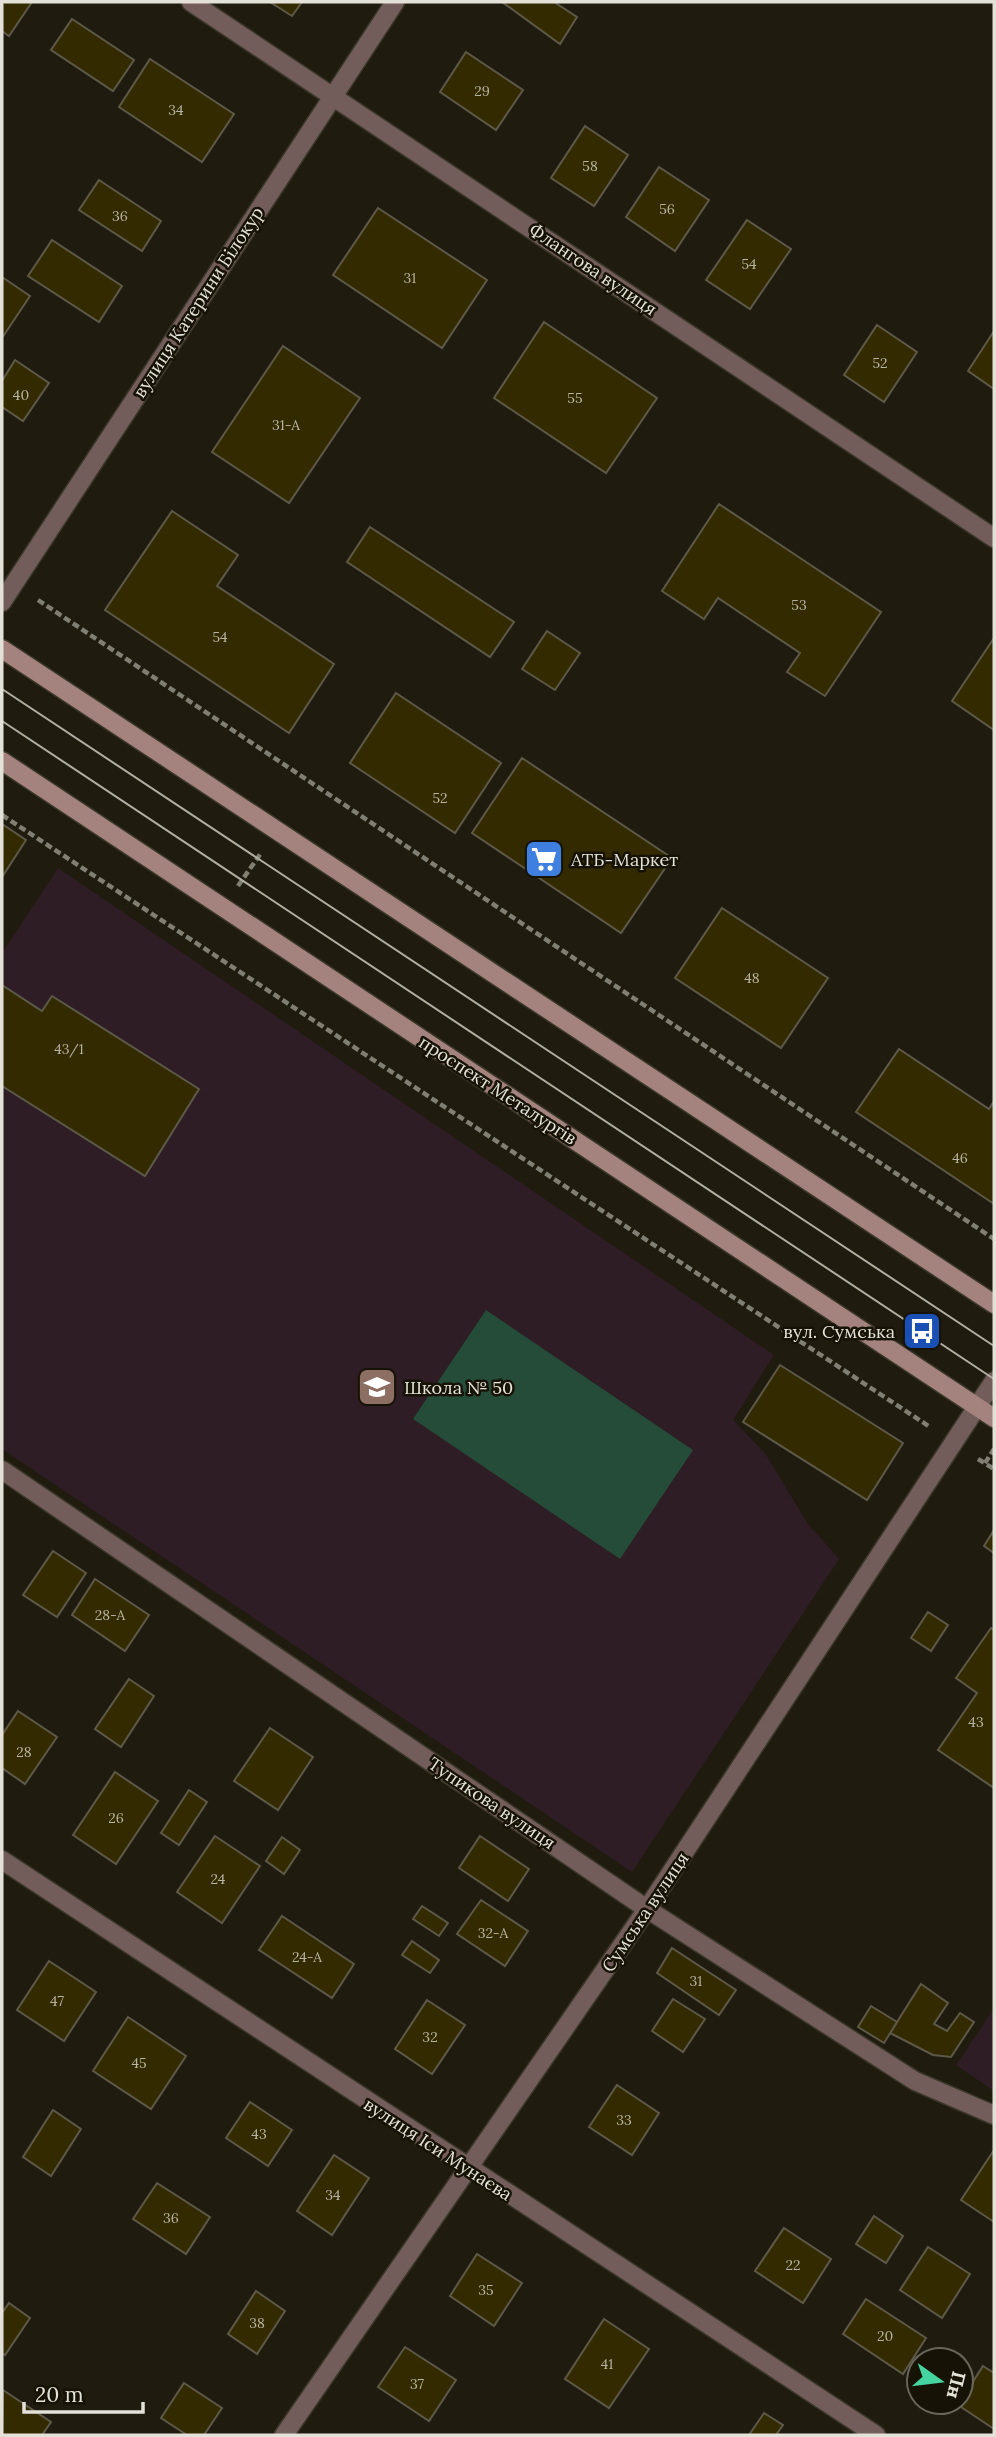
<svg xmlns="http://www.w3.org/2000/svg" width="996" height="2437" font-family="Lora,serif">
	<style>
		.education { fill: #2e1d24 }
		.green { fill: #244c39 }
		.building { fill: #342a00; stroke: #5d5949; stroke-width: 2 }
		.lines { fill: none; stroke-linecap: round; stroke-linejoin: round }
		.street-casing { stroke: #3a372a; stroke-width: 21 }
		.secondary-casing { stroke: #3a372a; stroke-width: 21 }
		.path { stroke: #817e73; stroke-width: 4.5; stroke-dasharray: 7 3.5; stroke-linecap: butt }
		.street { stroke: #725d5a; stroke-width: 18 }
		.secondary { stroke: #a4837e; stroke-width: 18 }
		.tram { stroke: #b1aea4; stroke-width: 2 }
		.labels { text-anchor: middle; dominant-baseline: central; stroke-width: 5; stroke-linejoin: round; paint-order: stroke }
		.number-label { font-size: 14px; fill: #b7b3a2 }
		.street-label { font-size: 18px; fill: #e3e1d8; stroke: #161206 }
		.poi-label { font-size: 18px; fill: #e3e1d8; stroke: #161206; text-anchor: start }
	</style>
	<rect width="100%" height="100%" fill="#1f1b0e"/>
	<g class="education">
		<path d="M58,868L774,1355L733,1420L765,1453L808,1524L839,1559L632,1872L2,1449V953Z"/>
		<path d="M994,2008V2091L956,2065Z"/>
	</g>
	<path class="green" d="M486,1310L693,1450L620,1559L413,1419Z"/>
	<g class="building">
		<path d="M2,2H32L9,36L2,31Z"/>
		<path d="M270,2H302L292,16Z"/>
		<path d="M502,2H554L577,17L560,44Z"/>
		<path d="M72,19L134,60L113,91L51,50Z"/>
		<path d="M466,52L523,90L496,130L440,92Z"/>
		<path d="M150,59L234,114L202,162L119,107Z"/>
		<path d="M585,126L628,155L594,206L551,178Z"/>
		<path d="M659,167L709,200L675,251L626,217Z"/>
		<path d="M99,180L161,221L142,251L79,210Z"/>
		<path d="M378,208L487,280L442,348L333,275Z"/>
		<path d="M747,220L791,249L750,309L706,280Z"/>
		<path d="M52,240L122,286L99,322L28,276Z"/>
		<path d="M2,277L30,296L2,338Z"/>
		<path d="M544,322L657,398L606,473L494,398Z"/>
		<path d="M877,325L917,352L884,402L844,375Z"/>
		<path d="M994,331V389L968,371Z"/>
		<path d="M283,346L360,398L289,503L212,452Z"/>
		<path d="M15,360L49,383L23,421L2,407V381Z"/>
		<path d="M719,504L881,612L825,696L787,672L800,653L718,598L704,619L662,591Z"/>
		<path d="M172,511L238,555L217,586L334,664L289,733L105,610Z"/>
		<path d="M370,527L514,622L490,657L347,562Z"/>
		<path d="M547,631L580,653L555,690L522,669Z"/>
		<path d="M994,638V730L952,701Z"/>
		<path d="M396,693L501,763L455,833L350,763Z"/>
		<path d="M522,758L672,858L621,933L472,833Z"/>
		<path d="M2,824L26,840L2,877Z"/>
		<path d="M722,908L828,978L781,1048L675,978Z"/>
		<path d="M2,985L42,1011L52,996L199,1089L145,1176L2,1086Z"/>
		<path d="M899,1049L989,1109L994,1101V1204L856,1112Z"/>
		<path d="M780,1365L903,1443L867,1500L743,1422Z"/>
		<path d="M994,1530V1553L984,1546Z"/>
		<path d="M53,1551L86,1573L57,1617L23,1595Z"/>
		<path d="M95,1579L149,1615L125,1651L72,1615Z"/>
		<path d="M928,1612L948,1625L931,1651L911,1638Z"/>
		<path d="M991,1628L994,1630V1788L938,1750L977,1693L956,1678Z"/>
		<path d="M129,1679L154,1696L121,1747L95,1729Z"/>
		<path d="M18,1711L57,1737L25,1784L2,1768V1735Z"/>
		<path d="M270,1728L313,1757L278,1810L234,1781Z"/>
		<path d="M115,1772L158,1801L116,1864L73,1835Z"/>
		<path d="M189,1790L207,1802L179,1845L161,1833Z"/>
		<path d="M215,1836L260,1866L222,1923L177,1892Z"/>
		<path d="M480,1836L529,1869L508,1901L459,1868Z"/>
		<path d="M282,1837L300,1850L284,1874L266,1861Z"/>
		<path d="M481,1900L528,1931L505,1966L457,1934Z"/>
		<path d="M422,1906L448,1923L439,1936L413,1919Z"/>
		<path d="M282,1916L354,1964L332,1998L259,1950Z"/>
		<path d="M412,1941L439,1960L430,1973L402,1955Z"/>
		<path d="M672,1948L736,1990L719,2015L657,1973Z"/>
		<path d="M49,1961L96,1992L64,2041L17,2010Z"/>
		<path d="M921,1984L948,2003L934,2024L947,2031L960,2013L974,2022L951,2057L933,2055L890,2033Z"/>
		<path d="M673,1999L705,2019L683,2052L652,2031Z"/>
		<path d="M427,2000L465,2025L432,2074L395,2049Z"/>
		<path d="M871,2006L897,2022L884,2043L858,2027Z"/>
		<path d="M128,2017L186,2056L151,2109L93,2071Z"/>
		<path d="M617,2085L659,2113L632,2155L589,2127Z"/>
		<path d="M250,2102L292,2130L268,2166L226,2138Z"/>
		<path d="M53,2110L81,2129L51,2176L23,2157Z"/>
		<path d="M994,2150V2222L961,2200Z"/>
		<path d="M334,2155L369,2178L332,2235L297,2211Z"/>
		<path d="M157,2183L210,2217L186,2254L133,2219Z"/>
		<path d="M874,2216L903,2236L886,2263L856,2244Z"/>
		<path d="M784,2228L831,2259L803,2303L755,2271Z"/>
		<path d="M928,2247L970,2274L942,2318L900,2290Z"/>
		<path d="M477,2254L522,2283L494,2326L450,2296Z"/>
		<path d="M256,2291L285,2311L257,2354L228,2334Z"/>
		<path d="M866,2299L926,2338L903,2374L843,2334Z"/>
		<path d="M9,2303L30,2318L5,2355L2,2353V2313Z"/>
		<path d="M604,2319L649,2349L609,2408L565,2379Z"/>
		<path d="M405,2347L456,2380L429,2421L378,2387Z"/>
		<path d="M983,2366L994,2373V2429L958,2405Z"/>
		<path d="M184,2383L222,2408L204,2435H187L161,2418Z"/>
		<path d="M3,2390L51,2422L42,2435H2Z"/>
		<path d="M764,2413L783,2425L776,2435H749Z"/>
	</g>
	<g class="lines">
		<g class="street-casing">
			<g id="street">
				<path d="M191,2L994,538"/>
				<path d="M2,602L395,2"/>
				<path d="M2,1470L647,1909L915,2081L994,2115"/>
				<path d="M2,1860L876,2435"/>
				<path d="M284,2435L647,1909L994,1381"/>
			</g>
		</g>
		<g class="secondary-casing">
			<g id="secondary">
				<path d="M2,649L994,1304"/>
				<path d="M2,761L994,1418"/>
			</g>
		</g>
		<g class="path">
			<path d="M38,600L994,1239"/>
			<path d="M2,815L930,1427"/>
			<path d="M238,886L261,853"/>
			<path d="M978,1459L994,1469"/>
			<path d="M985,1463L994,1449"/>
		</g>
		<use href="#street" class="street"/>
		<use href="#secondary" class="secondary"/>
		<g class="tram">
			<path d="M2,689L994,1346"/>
			<path d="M2,721L994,1379"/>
		</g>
	</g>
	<defs>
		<g id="supermarket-square" transform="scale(2.0125)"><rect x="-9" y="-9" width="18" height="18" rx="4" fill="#3f7fe0" stroke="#161206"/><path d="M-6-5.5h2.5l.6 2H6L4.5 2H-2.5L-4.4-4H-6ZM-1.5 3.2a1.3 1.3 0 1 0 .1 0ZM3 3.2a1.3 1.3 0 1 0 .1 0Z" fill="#fff"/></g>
		<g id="bus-square" transform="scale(2.0125)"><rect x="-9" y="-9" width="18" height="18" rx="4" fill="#1a4fb4" stroke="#161206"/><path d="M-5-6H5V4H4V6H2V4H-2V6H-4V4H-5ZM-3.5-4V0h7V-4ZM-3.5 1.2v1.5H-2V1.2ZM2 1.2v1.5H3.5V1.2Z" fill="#fff"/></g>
		<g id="school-square" transform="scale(2.0125)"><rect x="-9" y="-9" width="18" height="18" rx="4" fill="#8d6e63" stroke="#161206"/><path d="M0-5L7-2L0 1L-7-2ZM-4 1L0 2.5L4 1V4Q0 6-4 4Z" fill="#fff"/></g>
	</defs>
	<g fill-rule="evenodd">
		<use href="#supermarket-square" x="544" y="859"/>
		<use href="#bus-square" x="922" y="1331"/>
		<use href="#school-square" x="377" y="1387"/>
	</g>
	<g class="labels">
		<g class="number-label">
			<text x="482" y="91">29</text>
			<text x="176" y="110">34</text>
			<text x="590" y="166">58</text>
			<text x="667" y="209">56</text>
			<text x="120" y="216">36</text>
			<text x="749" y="264">54</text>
			<text x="410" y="278">31</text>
			<text x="880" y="363">52</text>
			<text x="21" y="395">40</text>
			<text x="575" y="398">55</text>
			<text x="286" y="425">31-А</text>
			<text x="799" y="605">53</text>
			<text x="220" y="637">54</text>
			<text x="440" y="798">52</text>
			<text x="752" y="978">48</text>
			<text x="69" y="1049">43/1</text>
			<text x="960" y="1158">46</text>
			<text x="110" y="1615">28-А</text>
			<text x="976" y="1722">43</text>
			<text x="24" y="1752">28</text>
			<text x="116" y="1818">26</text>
			<text x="218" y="1879">24</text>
			<text x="493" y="1933">32-А</text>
			<text x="307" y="1957">24-А</text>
			<text x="696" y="1981">31</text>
			<text x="57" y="2001">47</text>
			<text x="430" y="2037">32</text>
			<text x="139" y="2063">45</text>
			<text x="624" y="2120">33</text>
			<text x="259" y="2134">43</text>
			<text x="333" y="2195">34</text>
			<text x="171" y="2218">36</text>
			<text x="793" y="2265">22</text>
			<text x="486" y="2290">35</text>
			<text x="257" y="2323">38</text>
			<text x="885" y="2336">20</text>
			<text x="607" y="2364">41</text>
			<text x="417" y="2384">37</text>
		</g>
		<g class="street-label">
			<text transform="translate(593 269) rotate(34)">Флангова вулиця</text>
			<text transform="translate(198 302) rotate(-57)">вулиця Катерини Білокур</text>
			<text transform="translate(498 1090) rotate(33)">проспект Металургів</text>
			<text transform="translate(492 1803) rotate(34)">Тупикова вулиця</text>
			<text transform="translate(645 1912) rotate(-56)">Сумська вулиця</text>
			<text transform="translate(438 2149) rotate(33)">вулиця Іси Мунаєва</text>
		</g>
		<g class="poi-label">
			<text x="571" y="859">АТБ-Маркет</text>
			<text x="895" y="1331" text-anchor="end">вул. Сумська</text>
			<text x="404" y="1387">Школа № 50</text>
		</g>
	</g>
	<rect width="996" height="2437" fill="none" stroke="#e3e1d8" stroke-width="7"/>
	<g transform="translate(940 2381) rotate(104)"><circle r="33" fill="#161206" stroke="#68655a" stroke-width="2"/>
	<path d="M0-5L12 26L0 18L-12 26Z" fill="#45d49f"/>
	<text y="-10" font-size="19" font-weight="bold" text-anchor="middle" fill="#e3e1d8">Пн</text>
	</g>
	<path d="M24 2402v10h119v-10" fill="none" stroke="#e3e1d8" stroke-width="3.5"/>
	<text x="35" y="2402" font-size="21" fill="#e3e1d8" stroke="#161206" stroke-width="5" paint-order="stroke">20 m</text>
</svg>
